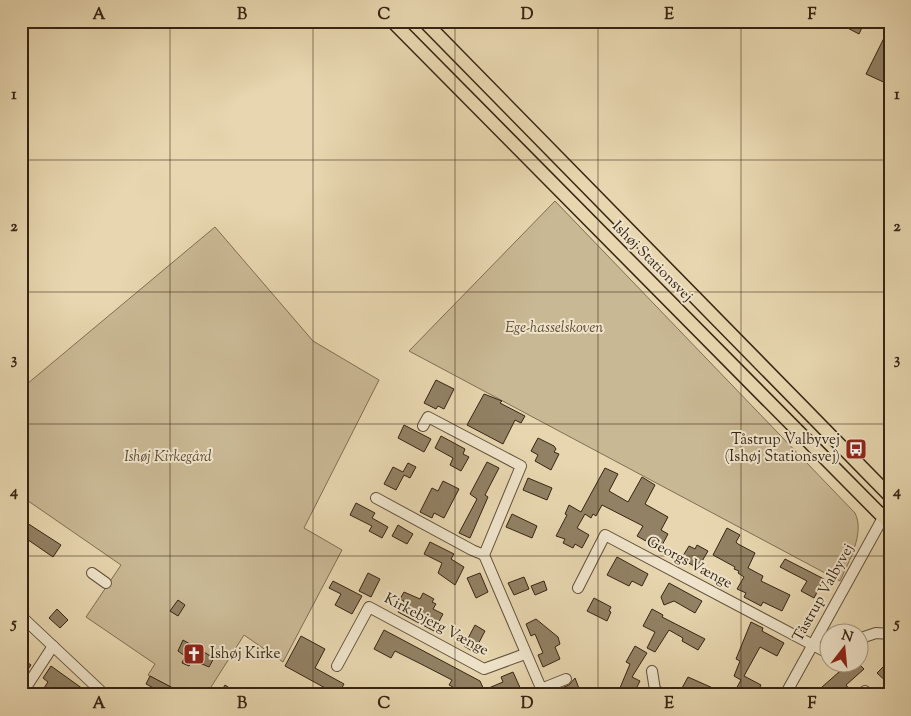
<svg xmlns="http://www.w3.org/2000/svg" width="911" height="716" font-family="'Sorts Mill Goudy',serif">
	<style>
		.green { fill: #c9b894; stroke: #806e54 }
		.building { fill: #928164; stroke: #362413 }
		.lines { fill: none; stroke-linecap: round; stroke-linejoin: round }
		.minor-casing { stroke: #62503a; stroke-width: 12 }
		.major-casing { stroke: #362413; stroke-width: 15 }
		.minor { stroke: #efe4cb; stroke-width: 10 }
		.major { stroke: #e7d6af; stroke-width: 12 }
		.grid { fill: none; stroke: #362413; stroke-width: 1; stroke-opacity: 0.55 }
		.labels { text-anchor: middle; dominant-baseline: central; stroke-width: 4; stroke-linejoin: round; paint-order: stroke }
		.street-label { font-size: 15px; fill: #362413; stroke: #efe4cb }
		.park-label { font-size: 15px; font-style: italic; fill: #5b4933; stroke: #efe4cb }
		.poi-label { font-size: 15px; fill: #362413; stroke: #efe4cb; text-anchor: end }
		.neatline { fill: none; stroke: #362413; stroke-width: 2 }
		.grid-label { font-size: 16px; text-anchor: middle; font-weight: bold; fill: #362413 }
	</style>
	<rect width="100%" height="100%" fill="#e7d6af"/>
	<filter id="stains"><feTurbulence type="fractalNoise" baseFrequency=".004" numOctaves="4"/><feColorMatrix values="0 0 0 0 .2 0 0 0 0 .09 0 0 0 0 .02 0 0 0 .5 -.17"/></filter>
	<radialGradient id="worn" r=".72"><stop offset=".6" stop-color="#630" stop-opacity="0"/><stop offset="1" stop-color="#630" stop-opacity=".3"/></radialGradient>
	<g class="green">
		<path d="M555,201L855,513C865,533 849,561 840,581L409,351Z"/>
		<path d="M215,227L313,341L379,380L304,528L342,550L283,662L244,635L206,695H186L148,675L155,664L86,617L121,565L21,496V389Z"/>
	</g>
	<g class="building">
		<path d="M834,21H865L859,34Z"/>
		<path d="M890,26V57L885,68L890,70V85L866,74Z"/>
		<path d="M436,380L454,389L444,409L438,406L436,409L424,403Z"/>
		<path d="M484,394L502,401L500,403L525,416L521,423L515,420L503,444L467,425Z"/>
		<path d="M404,425L431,439L424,452L398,438Z"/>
		<path d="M441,436L465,449L463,454L469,457L461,471L450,465L453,458L435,448Z"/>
		<path d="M538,438L554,446L556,449L554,452L559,454L551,470L535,461L538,455L531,451Z"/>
		<path d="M487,462L499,468L485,495L488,497L470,538L459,533L477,499L470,494Z"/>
		<path d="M408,463L416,467L410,478L404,475L396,490L384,484L393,467L403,472Z"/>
		<path d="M605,468L618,474L609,491L628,502L642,477L655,485L645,504L668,517L661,530L668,534L660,549L637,536L643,526L602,505L596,516L593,514L591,518L585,514L577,528L589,535L582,548L575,544L573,548L563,543L565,539L556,536L567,515L565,514L569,505L581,512Z"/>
		<path d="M528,478L552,488L547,500L523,490Z"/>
		<path d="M443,481L459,489L444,518L434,513L432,518L420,512L432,488L438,491Z"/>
		<path d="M356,503L375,513L372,518L388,527L382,538L369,531L372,526L350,515Z"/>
		<path d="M512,514L537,526L532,538L506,527Z"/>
		<path d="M27,523L61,545L53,557L21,535Z"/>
		<path d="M398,525L413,534L407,544L392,536Z"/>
		<path d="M727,528L740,535L736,542L738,544L755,553L748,568L763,576L761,581L790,595L782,611L763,602L761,606L744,597L746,593L737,589L744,577L738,573L739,571L734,569L735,567L713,555Z"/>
		<path d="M430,542L454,554L451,559L464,567L455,585L438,573L442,563L424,554Z"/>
		<path d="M697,545L708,551L698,568L681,559L689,546L695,549Z"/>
		<path d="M617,557L648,574L642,586L632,581L629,586L607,575Z"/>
		<path d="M785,559L824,579L814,598L801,591L807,581L780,567Z"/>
		<path d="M368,573L380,579L371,597L359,591Z"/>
		<path d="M480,573L488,592L476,598L467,578Z"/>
		<path d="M524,577L529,589L514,595L508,583Z"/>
		<path d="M333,581L362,596L352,614L335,605L341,594L329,588Z"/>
		<path d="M544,581L547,590L535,595L531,586Z"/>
		<path d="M669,583L702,601L695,613L674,601L664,605L661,597Z"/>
		<path d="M404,592L420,599L423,593L434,599L432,602L436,604L433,609L443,614L434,631L398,612L404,601L400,599Z"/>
		<path d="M594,598L611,607L609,611L611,612L607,621L587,611Z"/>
		<path d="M178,600L185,605L178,616L170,611Z"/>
		<path d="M57,609L68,620L60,628L49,618Z"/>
		<path d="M652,609L663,615L662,617L705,639L698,650L682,641L683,638L669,630L655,652L647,648L655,632L643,626Z"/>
		<path d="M536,619L558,637L560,644L555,647L560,659L543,667L538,655L543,653L535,634L531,636L526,624Z"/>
		<path d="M751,622L763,628L762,631L784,643L777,656L760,647L744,676L761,685L756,695H746L736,689L741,680L734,676L740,661L736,659Z"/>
		<path d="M475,625L485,631L474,652L464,646Z"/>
		<path d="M384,630L480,681L484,690L503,682L501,677L513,672L522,692L516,695H462L451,690L453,687L449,685L452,680L421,664L395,651L391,658L374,649Z"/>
		<path d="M301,636L325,649L315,668L344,684L338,695L285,666Z"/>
		<path d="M183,640L214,658L209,667L193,660L189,666L182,663L185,656L178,651Z"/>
		<path d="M635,646L647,653L632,677L640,681L633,695H617L630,664L626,662Z"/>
		<path d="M21,658L31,665L21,679Z"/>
		<path d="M890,660V685L877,673Z"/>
		<path d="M848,664H859L864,669L846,685L854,695H813Z"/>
		<path d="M51,666L83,689L79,695H54L44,688L48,682L43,678Z"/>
		<path d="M150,676L186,695H167L146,684Z"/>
		<path d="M688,677L715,689L714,691L722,695H695L682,688Z"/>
		<path d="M575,678L580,691L570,695H553L552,692L569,685Z"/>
		<path d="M225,685L240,695H219Z"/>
	</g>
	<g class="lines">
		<g class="minor-casing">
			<g id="minor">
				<path d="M423,426L428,417L521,466L484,555L544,695"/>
				<path d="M376,498L472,550L484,555"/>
				<path d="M92,573L106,583"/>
				<path d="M578,588L605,535L828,653"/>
				<path d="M21,616L105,695"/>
				<path d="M858,639L876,633L890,634"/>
				<path d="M337,666L369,607L484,669L525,654"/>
				<path d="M652,671L655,690L664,695"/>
				<path d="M541,689L566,679"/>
				<path d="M21,695L53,646"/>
				<path d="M785,695L890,505"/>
				<path d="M861,695L865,691L868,695"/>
			</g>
		</g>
		<g class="major-casing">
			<g id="major">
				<path d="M392,21L890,524"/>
				<path d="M424,21L890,496"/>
			</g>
		</g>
		<use href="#minor" class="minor"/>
		<use href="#major" class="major"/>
	</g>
	<path class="grid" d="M170,21V695M313,21V695M455,21V695M598,21V695M741,21V695M21,160H890M21,292H890M21,424H890M21,556H890"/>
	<defs>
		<g id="bus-square" transform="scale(1.125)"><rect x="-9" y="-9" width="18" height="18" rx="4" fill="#8f2418" stroke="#efe4cb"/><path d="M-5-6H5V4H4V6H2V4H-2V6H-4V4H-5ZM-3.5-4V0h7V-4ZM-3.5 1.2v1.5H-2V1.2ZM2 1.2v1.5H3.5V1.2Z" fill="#fff"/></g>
		<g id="church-square" transform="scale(1.125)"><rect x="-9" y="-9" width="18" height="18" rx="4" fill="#8f2418" stroke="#efe4cb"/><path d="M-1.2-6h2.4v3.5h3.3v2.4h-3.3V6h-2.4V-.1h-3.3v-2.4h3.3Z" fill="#fff"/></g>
	</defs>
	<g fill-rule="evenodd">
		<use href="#bus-square" x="856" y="449"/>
		<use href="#church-square" x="194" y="654"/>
	</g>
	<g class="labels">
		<g class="street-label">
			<text transform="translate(652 262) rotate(45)">Ishøj Stationsvej</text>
			<text transform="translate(689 563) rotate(28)">Georgs Vænge</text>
			<text transform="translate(824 593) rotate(-61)">Tåstrup Valbyvej</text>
			<text transform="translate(436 625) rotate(28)">Kirkebjerg Vænge</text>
		</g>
		<g class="park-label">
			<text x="554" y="328">Ege-hasselskoven</text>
			<text x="168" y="457">Ishøj Kirkegård</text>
		</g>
		<g class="poi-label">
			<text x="840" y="440">Tåstrup Valbyvej<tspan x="840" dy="17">(Ishøj Stationsvej)</tspan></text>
			<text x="210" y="654" text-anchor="start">Ishøj Kirke</text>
		</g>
	</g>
	<rect width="911" height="716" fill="none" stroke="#e7d6af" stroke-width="55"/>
	<g transform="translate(844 648) rotate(16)"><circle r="24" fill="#efe4cb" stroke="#a59781"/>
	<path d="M0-4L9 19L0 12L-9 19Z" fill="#8f2418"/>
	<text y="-8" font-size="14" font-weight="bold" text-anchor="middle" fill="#362413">N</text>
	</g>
	<rect x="28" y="28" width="856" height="660" class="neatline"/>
	<g class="grid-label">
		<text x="99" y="19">A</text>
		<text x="242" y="19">B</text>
		<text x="384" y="19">C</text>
		<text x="527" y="19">D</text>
		<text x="669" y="19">E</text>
		<text x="812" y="19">F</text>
		<text x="14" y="99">1</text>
		<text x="897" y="99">1</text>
		<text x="14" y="231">2</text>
		<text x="897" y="231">2</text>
		<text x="14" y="364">3</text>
		<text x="897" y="364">3</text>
		<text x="14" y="496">4</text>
		<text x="897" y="496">4</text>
		<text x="14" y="628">5</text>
		<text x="897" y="628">5</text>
		<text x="99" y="708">A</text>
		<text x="242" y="708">B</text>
		<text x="384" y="708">C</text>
		<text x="527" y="708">D</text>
		<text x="669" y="708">E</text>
		<text x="812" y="708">F</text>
	</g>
	<rect width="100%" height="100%" filter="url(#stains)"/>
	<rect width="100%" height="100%" fill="url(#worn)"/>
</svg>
